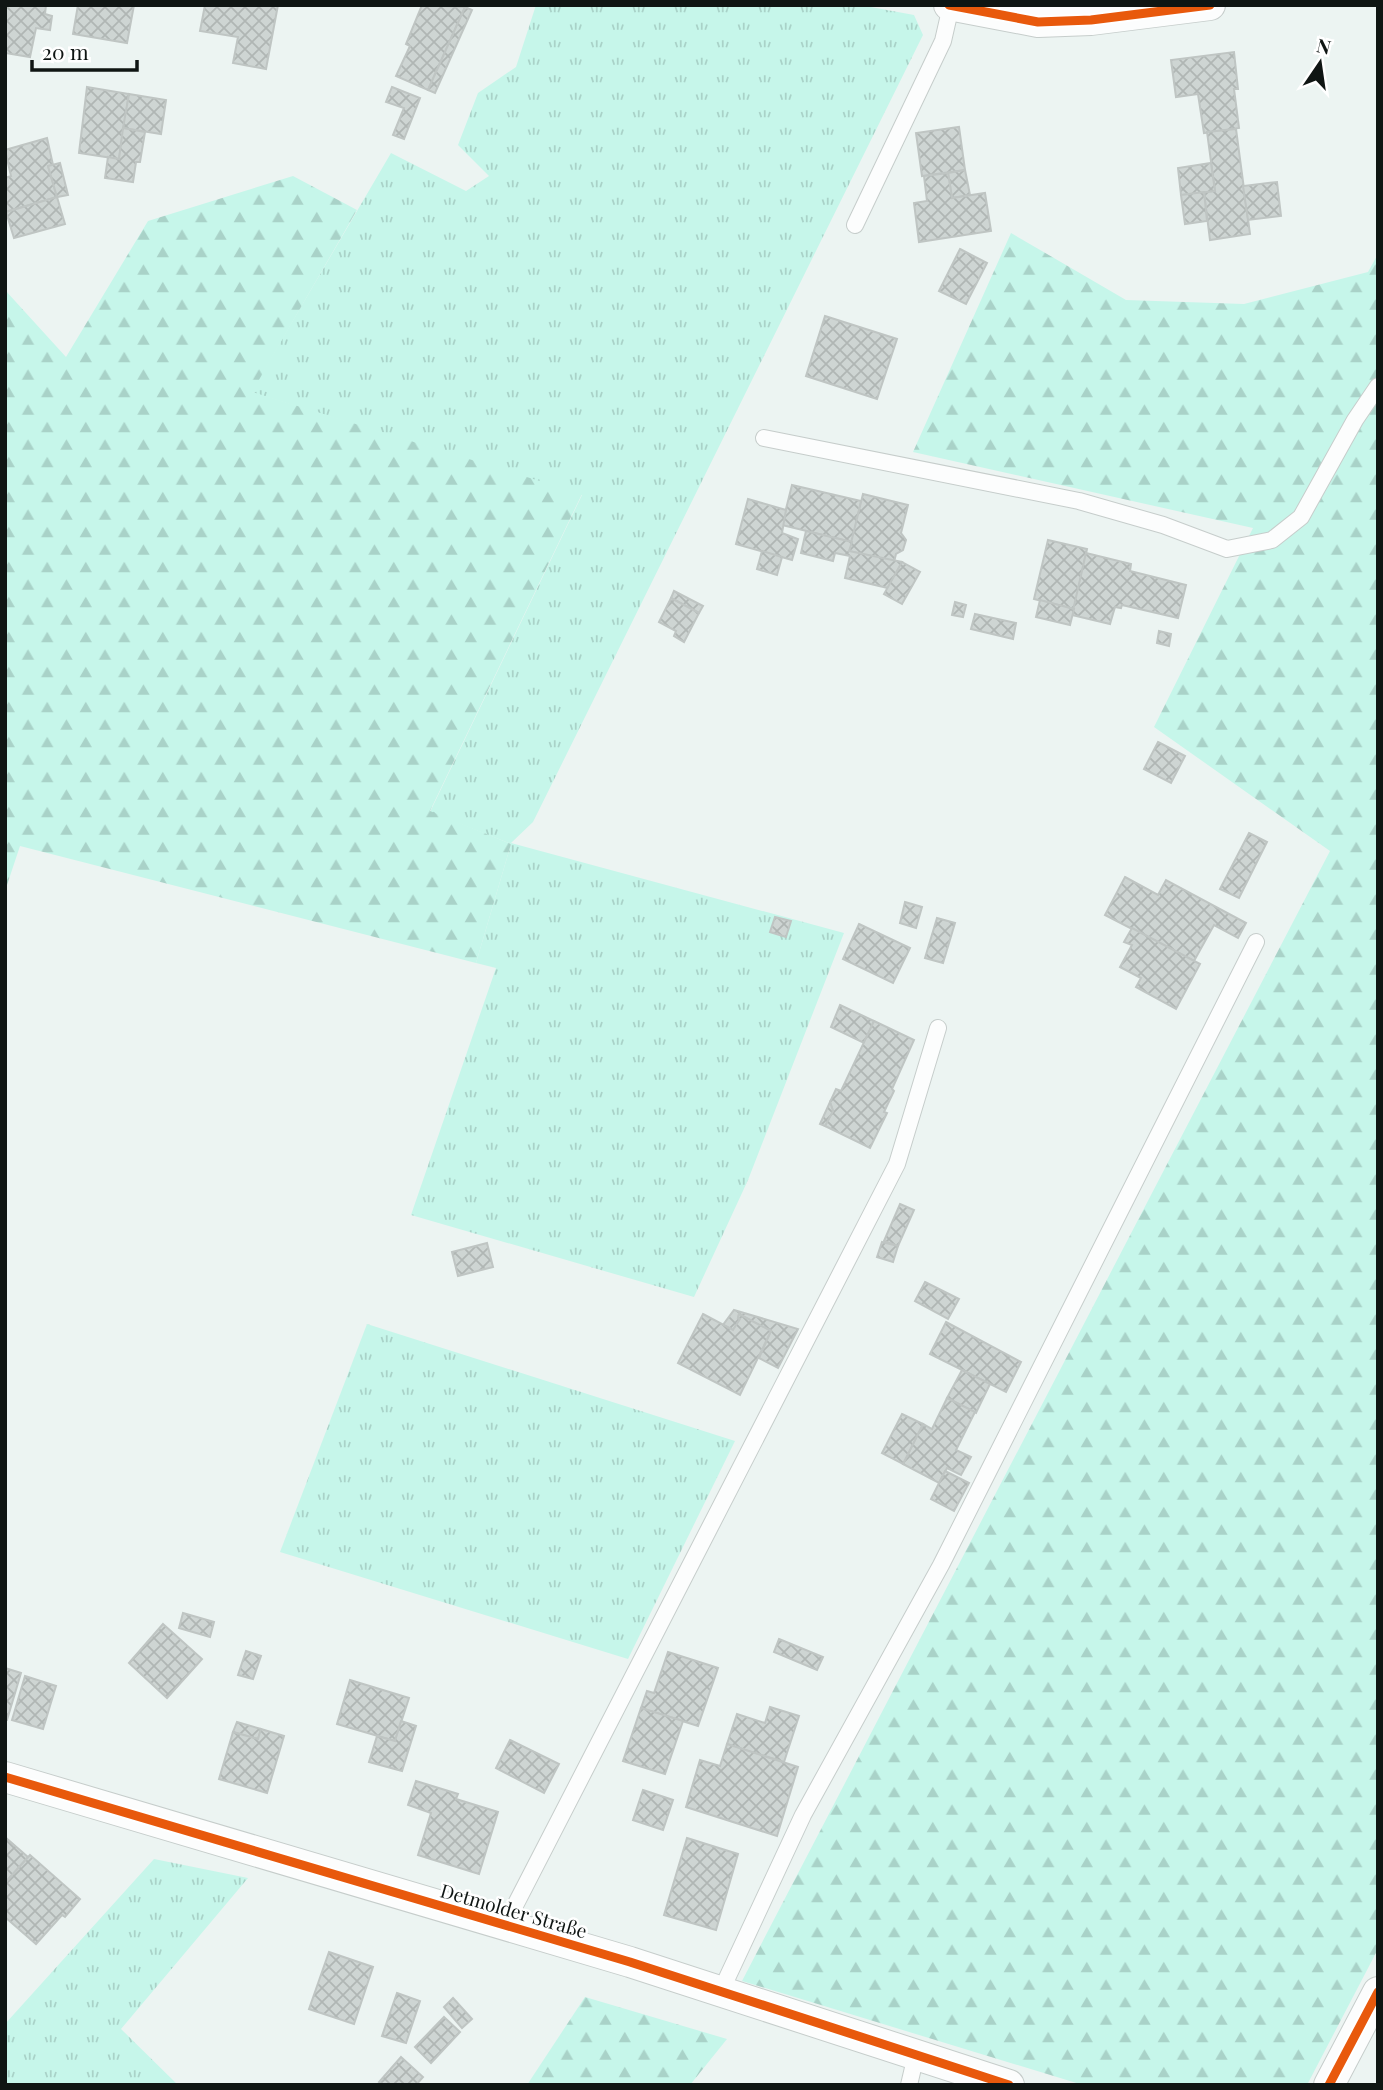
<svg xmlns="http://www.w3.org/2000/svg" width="1383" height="2090" font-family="'Playfair Display',serif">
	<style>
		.grass { fill: url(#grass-tufts) }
		.forest { fill: url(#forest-firs) }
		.building { fill: url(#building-cross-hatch); stroke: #bfc5c3; stroke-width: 2 }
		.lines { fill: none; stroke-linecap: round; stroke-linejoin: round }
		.lane-casing { stroke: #c6cdcb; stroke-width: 18 }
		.street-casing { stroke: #c6cdcb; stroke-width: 32 }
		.lane { stroke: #fcfdfd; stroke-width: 16 }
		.street { stroke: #fcfdfd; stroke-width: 30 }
		.cycleway-casing { stroke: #fff; stroke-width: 13 }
		.cycleway { stroke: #e8590c; stroke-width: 9 }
		.labels { text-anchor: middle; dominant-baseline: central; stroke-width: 5; stroke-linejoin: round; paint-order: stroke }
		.street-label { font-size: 19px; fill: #0f1513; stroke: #fff }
	</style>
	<defs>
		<pattern id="grass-tufts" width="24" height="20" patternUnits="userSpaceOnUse" patternTransform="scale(1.75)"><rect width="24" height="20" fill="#c6f6ea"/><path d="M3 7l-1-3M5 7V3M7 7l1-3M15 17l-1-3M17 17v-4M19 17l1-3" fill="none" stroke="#a9d2c8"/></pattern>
		<pattern id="forest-firs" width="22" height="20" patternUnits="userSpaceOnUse" patternTransform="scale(1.75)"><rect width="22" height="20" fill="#c6f6ea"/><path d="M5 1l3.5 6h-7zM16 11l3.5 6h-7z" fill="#a9d2c8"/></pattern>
		<pattern id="building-cross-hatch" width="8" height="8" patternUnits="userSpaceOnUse" patternTransform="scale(1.75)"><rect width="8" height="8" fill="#ced5d3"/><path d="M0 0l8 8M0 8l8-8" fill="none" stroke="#b0b6b4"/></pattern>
	</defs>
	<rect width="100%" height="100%" fill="#ecf4f2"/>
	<g class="grass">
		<path d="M536,5H860L914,15L923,35L533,822L511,843L844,933L748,1180L694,1297L411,1215L496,968L476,963L511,844L430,812L582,495L251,392L391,153L466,191L489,176L458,145L478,93L516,67Z"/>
		<path d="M367,1324L735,1441L628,1659L280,1552Z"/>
		<path d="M154,1859L248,1878L121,2029L178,2085H5V2024Z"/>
	</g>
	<g class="forest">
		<path d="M293,176L357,210L252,392L582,494L430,811L511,844L476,963L20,846L5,891V290L66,357L148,221Z"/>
		<path d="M1011,233L1126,300L1244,304L1368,272L1378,254V1949L1307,2085H1083L742,1981L1330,851L1154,727L1253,528L913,452Z"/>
		<path d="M585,1997L727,2039L690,2085H527Z"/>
	</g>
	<g class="building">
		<path d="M5,5H46L45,14L52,16L50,30L36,28L30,57L5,53Z"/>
		<path d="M78,5H134L127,43L73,34Z"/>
		<path d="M205,5H278L266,69L233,63L238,37L200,31Z"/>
		<path d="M422,5L465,7L428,90L396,76L410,46L406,44Z"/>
		<path d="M465,7L472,10L435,93L428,90Z"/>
		<path d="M1234,52L1238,89H1234L1239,128L1204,133L1198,94L1176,97L1171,60Z"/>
		<path d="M87,87L129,94L119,159L79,153Z"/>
		<path d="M392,87L420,98L404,139L393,135L404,108L386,102Z"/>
		<path d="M129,94L166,100L161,134L123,128Z"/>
		<path d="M959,127L965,170L922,176L916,133Z"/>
		<path d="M123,128L145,132L140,162H136L133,182L105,178L108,157L119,159Z"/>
		<path d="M1236,129L1250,234L1210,240L1204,192L1215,191L1207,132Z"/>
		<path d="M47,138L53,165L48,166L57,197L5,212V178L11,176L5,150Z"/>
		<path d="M60,163L68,195L57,197L48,166Z"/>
		<path d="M1211,163L1215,191L1181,195L1178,168Z"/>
		<path d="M965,170L970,195L952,198L948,173Z"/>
		<path d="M948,173L952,198L985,193L991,231L919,242L914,203L927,201L924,176Z"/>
		<path d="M1277,182L1281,216L1248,220L1243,186Z"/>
		<path d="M1204,192L1207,221L1185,224L1181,195Z"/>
		<path d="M57,197L65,224L14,238L6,212Z"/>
		<path d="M960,249L987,263L966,304L939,291Z"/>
		<path d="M825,316L897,339L877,399L806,376Z"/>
		<path d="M792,485L861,501L852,542L782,525Z"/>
		<path d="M863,494L908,505L901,533L906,540L903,550L896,554L894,562L849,551Z"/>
		<path d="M748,499L786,510L782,533L798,539L792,560L736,544Z"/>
		<path d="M806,531L852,542L849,551L902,562L888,588L845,578L850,556L835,553L833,561L801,553Z"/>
		<path d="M1048,540L1087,549L1074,609L1034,599Z"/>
		<path d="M762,551L782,557L777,575L757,569Z"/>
		<path d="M1086,553L1131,564L1130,571L1186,585L1178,618L1122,605L1121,608L1115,607L1110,624L1072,615Z"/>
		<path d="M902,562L920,572L902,604L884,594Z"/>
		<path d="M674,591L703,606L699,613L671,598Z"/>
		<path d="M671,598L699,613L684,642L674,636L676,631L659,622Z"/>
		<path d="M1040,600L1074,609L1070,625L1036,617Z"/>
		<path d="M955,602L966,605L963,617L952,615Z"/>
		<path d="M975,614L1016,623L1013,639L971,629Z"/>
		<path d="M1159,631L1171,634L1169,646L1157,643Z"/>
		<path d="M1158,742L1185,756L1171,783L1144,769Z"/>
		<path d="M1249,833L1267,842L1239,898L1220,889Z"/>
		<path d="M1125,877L1158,895L1166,880L1246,923L1238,938L1214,925L1194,961L1105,915Z"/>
		<path d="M905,902L922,907L916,928L900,923Z"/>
		<path d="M775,917L791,921L786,937L770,932Z"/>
		<path d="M937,918L955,923L943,963L925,958Z"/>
		<path d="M859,924L910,948L893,983L843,959Z"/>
		<path d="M1132,928L1200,964L1176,1009L1136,987L1141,978L1120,967L1132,945L1124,942Z"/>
		<path d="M840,1005L874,1021L864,1043L831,1027Z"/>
		<path d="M874,1021L914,1040L892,1089L894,1091L884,1112L887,1113L870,1148L825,1126L833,1111L830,1102L836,1089L841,1091Z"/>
		<path d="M830,1102L833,1111L825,1126L820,1124Z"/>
		<path d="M900,1204L914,1210L898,1246L884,1241Z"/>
		<path d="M882,1242L898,1246L893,1262L877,1257Z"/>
		<path d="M487,1243L493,1267L458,1276L452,1252Z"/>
		<path d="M925,1282L959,1299L948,1319L915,1301Z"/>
		<path d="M734,1310L798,1329L778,1368L759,1358L771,1331L739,1314L738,1318L740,1319L733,1330L723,1325Z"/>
		<path d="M703,1314L733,1330L740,1319L738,1318L739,1314L771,1331L740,1395L678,1363Z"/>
		<path d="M946,1322L1021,1362L1006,1392L930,1354Z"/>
		<path d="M962,1370L990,1384L976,1413L947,1398Z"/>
		<path d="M947,1398L975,1412L956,1450L971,1457L961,1475L947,1468L939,1483L903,1464L923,1424L932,1429Z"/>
		<path d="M902,1414L923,1424L903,1464L882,1453Z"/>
		<path d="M945,1471L969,1483L954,1511L931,1499Z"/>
		<path d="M183,1613L214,1622L210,1637L179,1628Z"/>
		<path d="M163,1624L202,1659L167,1698L129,1663Z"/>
		<path d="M779,1639L823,1657L817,1670L774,1652Z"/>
		<path d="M246,1651L261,1656L253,1679L238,1675Z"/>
		<path d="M668,1652L718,1668L698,1726L641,1708L647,1691L654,1693Z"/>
		<path d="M5,1668L21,1673L7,1720H5Z"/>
		<path d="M25,1676L56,1686L43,1729L12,1720Z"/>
		<path d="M350,1680L409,1698L395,1741L337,1724Z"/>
		<path d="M770,1707L799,1716L784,1762L727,1744L737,1714L765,1723Z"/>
		<path d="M641,1708L683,1721L665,1774L623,1761Z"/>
		<path d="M401,1721L416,1726L402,1771L369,1762L377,1736L395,1741Z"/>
		<path d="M237,1722L261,1729L258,1739L233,1732Z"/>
		<path d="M261,1729L284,1736L267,1793L219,1779L233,1732L258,1739Z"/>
		<path d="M510,1740L559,1764L544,1793L496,1768Z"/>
		<path d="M727,1744L798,1767L777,1836L686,1807L700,1760L720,1766Z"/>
		<path d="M416,1781L458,1794L456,1799L498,1812L479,1874L418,1855L431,1813L408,1805Z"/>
		<path d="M643,1790L673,1800L663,1830L633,1820Z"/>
		<path d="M5,1837L28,1857L5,1883Z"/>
		<path d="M687,1838L738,1854L716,1930L664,1915Z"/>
		<path d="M30,1855L80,1899L65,1917L62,1915L36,1944L5,1917V1883Z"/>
		<path d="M329,1952L373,1967L354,2024L309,2009Z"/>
		<path d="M397,1993L420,2001L406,2043L382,2036Z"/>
		<path d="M453,1998L472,2019L462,2028L444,2007Z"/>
		<path d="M444,2017L460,2032L431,2063L415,2047Z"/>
		<path d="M401,2057L423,2077L416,2085H383L379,2082Z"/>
	</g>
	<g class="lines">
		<g class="lane-casing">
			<g id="lane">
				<path d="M855,225L943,41L951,6"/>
				<path d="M764,438L1079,501L1163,525L1227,549L1272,540L1301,517L1355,420L1378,386"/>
				<path d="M505,1925L897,1164L938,1028"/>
				<path d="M721,1991L803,1815L941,1565L1256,942"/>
				<path d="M909,2085L916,2055"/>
			</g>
		</g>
		<g class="street-casing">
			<g id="street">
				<path d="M949,5L1038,22L1091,20L1210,5"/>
				<path d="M5,1777L630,1962L1009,2085"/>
				<path d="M1329,2085L1378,1992"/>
			</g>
		</g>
		<use href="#lane" class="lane"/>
		<use href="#street" class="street"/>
		<g class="cycleway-casing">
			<g id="cycleway">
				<path d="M949,5L1038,22L1091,20L1210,5"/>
				<path d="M5,1777L630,1962L1009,2085"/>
				<path d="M1329,2085L1378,1992"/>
			</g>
		</g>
		<use href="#cycleway" class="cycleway"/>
	</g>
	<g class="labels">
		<g class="street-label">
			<text transform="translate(514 1910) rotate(16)">Detmolder Straße</text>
		</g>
	</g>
	<rect width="1383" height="2090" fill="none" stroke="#0f1513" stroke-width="14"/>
	<g transform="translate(1320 63) rotate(13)" stroke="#ffffff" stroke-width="5" paint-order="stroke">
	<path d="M0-5L12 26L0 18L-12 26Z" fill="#0f1513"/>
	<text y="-10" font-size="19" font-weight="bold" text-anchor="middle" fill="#0f1513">N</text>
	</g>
	<path d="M32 60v10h105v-10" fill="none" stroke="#0f1513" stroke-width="3.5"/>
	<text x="42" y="60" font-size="21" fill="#0f1513" stroke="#ffffff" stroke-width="5" paint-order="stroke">20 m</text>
</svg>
